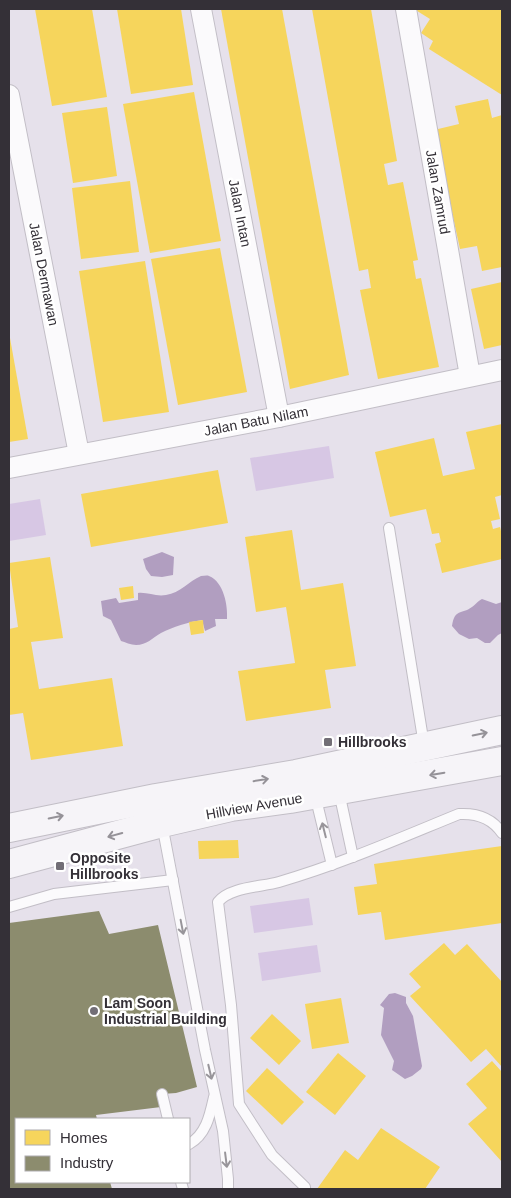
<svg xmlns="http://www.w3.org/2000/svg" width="511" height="1198" font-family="Helvetica,sans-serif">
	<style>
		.green { fill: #d7c7e4 }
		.water { fill: #b19ec0 }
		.homes { fill: #f6d55c }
		.industry { fill: #8c8c6e }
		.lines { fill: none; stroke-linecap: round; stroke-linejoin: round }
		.lane-casing { stroke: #c2bec6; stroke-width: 12 }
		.street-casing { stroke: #c2bec6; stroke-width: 22 }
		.secondary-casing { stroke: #c2bec6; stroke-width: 30 }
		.lane { stroke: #fbfafc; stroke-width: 10 }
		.street { stroke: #fbfafc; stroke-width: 20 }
		.secondary { stroke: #f6f4f8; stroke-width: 28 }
		.oneway { stroke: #959298 }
		.oneway2 { stroke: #98959a }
		.poi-dot { fill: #726e76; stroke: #fff; stroke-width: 2 }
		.labels { text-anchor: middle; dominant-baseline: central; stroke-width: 5; stroke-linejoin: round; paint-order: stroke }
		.street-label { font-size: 14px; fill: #343037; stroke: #fff }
		.poi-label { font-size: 14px; font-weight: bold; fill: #343037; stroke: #fff; text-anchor: start }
	</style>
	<rect width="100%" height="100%" fill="#e6e1eb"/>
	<g class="green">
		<path d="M329,446L334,478L256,491L250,458Z"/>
		<path d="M40,499L46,535L9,541V504Z"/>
		<path d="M309,898L313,925L254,933L250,906Z"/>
		<path d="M317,945L321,972L262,981L258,953Z"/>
	</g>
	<g class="water">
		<path d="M162,552L174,557L173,575L162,577L151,576L146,569L143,559Z"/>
		<path d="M201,576C204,576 207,575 209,576C224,582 228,606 227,619H215L216,626L205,631L202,620C188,622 173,627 161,633C152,638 147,645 136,645C131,645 125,642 121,641L111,620L103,616L101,601L116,598L119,603L138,600V593C148,592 156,597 166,595C180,593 189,581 201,576Z"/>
		<path d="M482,599L496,604L502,602V633L498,635L490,643H485L477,638L469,639L459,634L452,626C455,608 461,615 472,607C476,604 477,602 482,599Z"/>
		<path d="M395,993L406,997V1003L413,1016L422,1066L421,1069L412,1076L405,1079L392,1070L394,1061L381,1035L384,1008L380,1005L389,994Z"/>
	</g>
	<g class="homes">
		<path d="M35,9H92L107,97L52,106Z"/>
		<path d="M117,9H181L193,85L131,94Z"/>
		<path d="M221,9H282L349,375L290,389Z"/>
		<path d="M312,9H371L397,161L384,164L388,185L403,182L418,260L413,261L416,279L421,278L439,367L378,379L360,290L371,288L368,269L359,271Z"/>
		<path d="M414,9H500L502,10V95L429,49L433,41L421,33L430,19Z"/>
		<path d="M194,92L221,241L150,253L123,104Z"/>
		<path d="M488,99L492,118L502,115V267L482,271L477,246L460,249L434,130L459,124L455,106Z"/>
		<path d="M107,107L117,176L73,183L62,113Z"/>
		<path d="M130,181L139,252L81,259L72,188Z"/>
		<path d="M220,248L247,392L178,405L151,259Z"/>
		<path d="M145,261L169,412L103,422L79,271Z"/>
		<path d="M502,282V345L484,349L471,289Z"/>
		<path d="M10,338L28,439L9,442V339Z"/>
		<path d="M502,424V495L495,497L500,519L491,521L493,529L500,527L502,535V559L442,573L435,544L441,542L439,533L432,534L426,509L390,517L375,452L434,438L443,476L475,469L466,432Z"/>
		<path d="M218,470L228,523L91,547L81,494Z"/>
		<path d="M292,530L301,590L343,583L356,666L325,670L331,708L246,721L238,671L295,663L286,607L256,612L245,537Z"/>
		<path d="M50,557L63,638L31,642L39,689L112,678L123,746L31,760L23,713L9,715V629L18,627L9,563Z"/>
		<path d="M133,586L134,598L121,600L119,588Z"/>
		<path d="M203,620L204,633L191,635L189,622Z"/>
		<path d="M238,840L239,858L199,859L198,841Z"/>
		<path d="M502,846V923L385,940L381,912L358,915L354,887L377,884L374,864Z"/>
		<path d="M444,943L455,955L467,944L502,982V1067L486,1049L471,1062L410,996L421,987L409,974Z"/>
		<path d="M341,998L349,1043L312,1049L305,1004Z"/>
		<path d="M272,1014L301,1041L279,1065L250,1038Z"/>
		<path d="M338,1053L366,1076L335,1115L306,1092Z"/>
		<path d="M492,1061L502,1072V1162L468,1124L487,1108L466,1084Z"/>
		<path d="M267,1068L304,1102L282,1125L246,1091Z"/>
		<path d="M381,1128L440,1167L425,1189H317L345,1150L358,1160Z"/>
	</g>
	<path class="industry" d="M99,911L109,934L158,925L197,1087L176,1093L162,1094L161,1107L96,1115L97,1119H16V1182H110L112,1189H9V923Z"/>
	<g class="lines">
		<g class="lane-casing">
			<g id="lane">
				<path d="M389,528L424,745"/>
				<path d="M339,792L353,857"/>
				<path d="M315,795L332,865"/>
				<path d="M162,824L205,1050L223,1131L228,1179V1189"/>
				<path d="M9,907L54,894L173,880"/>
				<path d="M162,1094L168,1119"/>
				<path d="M189,1144C206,1135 210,1115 214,1097"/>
				<path d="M181,1182L183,1189"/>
				<path d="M305,1189V1187L272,1155L239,1104L231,1005L218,902C230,887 261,887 279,882C341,864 400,838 459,814C477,813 492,818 502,833"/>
			</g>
		</g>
		<g class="street-casing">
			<g id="street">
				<path d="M201,9L279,417"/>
				<path d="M406,9L470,376"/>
				<path d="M9,95L79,454"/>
				<path d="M9,468L279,417L502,370"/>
			</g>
		</g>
		<g class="secondary-casing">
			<g id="secondary">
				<path d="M9,828L156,798L296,774L502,730"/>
				<path d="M9,864L162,823L231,807L290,799L502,761"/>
			</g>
		</g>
		<use href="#lane" class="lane"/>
		<use href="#street" class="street"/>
		<use href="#secondary" class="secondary"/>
	</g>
	<defs><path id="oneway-shaft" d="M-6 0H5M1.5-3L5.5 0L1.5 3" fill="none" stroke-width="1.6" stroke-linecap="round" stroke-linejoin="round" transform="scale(1.25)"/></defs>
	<g class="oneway">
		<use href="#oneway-shaft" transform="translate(480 734) rotate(-12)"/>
		<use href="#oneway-shaft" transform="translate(437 774) rotate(170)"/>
		<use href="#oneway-shaft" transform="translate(261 780) rotate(-9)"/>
		<use href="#oneway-shaft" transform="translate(56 817) rotate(-12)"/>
		<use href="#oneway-shaft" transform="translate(115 835) rotate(165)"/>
	</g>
	<g class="oneway2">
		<use href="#oneway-shaft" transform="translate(324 830) rotate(-104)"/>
		<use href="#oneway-shaft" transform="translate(182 927) rotate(79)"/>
		<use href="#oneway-shaft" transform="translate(210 1072) rotate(77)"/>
		<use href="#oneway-shaft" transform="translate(226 1160) rotate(83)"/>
	</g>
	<g class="poi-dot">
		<rect x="323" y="737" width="10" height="10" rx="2.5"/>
		<rect x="55" y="861" width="10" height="10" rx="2.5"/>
		<circle cx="94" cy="1011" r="5"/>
	</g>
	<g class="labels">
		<g class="street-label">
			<text transform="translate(438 192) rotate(80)">Jalan Zamrud</text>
			<text transform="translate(240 213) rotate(79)">Jalan Intan</text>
			<text transform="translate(44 274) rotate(79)">Jalan Dermawan</text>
			<text transform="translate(256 421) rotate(-11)">Jalan Batu Nilam</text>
			<text transform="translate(254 806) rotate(-10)">Hillview Avenue</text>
		</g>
		<g class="poi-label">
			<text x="338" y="742">Hillbrooks</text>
			<text x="70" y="858">Opposite<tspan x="70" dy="16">Hillbrooks</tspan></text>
			<text x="104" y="1003">Lam Soon<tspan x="104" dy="16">Industrial Building</tspan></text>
		</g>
	</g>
	<rect width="511" height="1198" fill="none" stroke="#343037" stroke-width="20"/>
	<rect x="15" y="1118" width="175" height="65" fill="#ffffff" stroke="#aeacaf"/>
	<rect x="25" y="1130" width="25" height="15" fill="#f6d55c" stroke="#aeacaf"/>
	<text x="60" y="1143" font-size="15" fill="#343037">Homes</text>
	<rect x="25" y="1156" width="25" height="15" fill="#8c8c6e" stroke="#aeacaf"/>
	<text x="60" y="1168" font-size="15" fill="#343037">Industry</text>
</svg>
